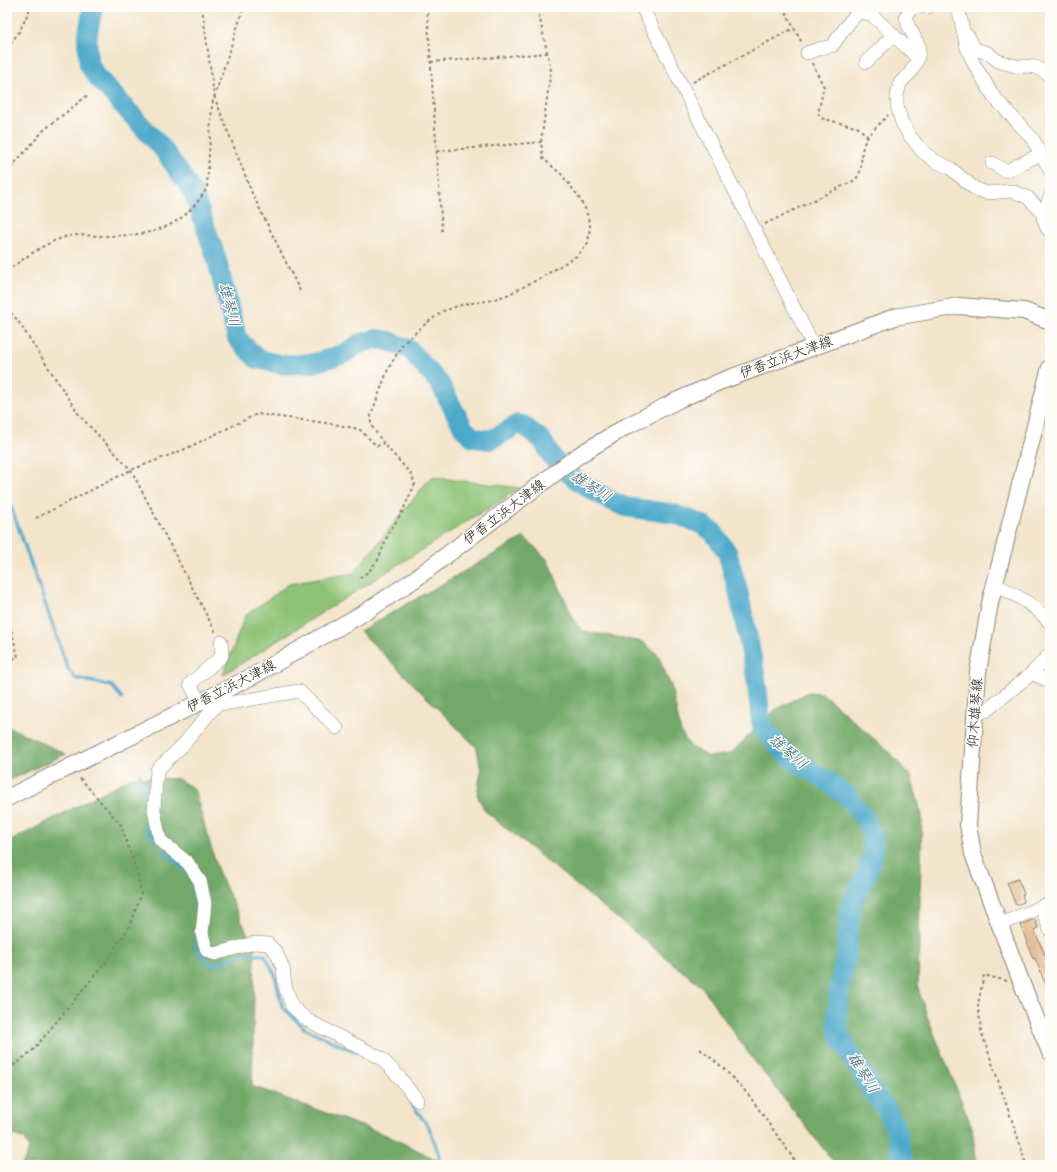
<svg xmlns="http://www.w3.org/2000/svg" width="1057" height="1172" font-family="'Balsamiq Sans','Klee One',sans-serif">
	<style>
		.green { fill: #8dc376; stroke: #547049 }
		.forest { fill: #72a967; stroke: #476242 }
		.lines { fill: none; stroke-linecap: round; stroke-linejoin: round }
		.stream { stroke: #4ca9ca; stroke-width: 3.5 }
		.river { stroke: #4ca9ca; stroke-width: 20 }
		.building { fill: #dbad80 }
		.minor-casing { stroke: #888073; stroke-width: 14 }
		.major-casing { stroke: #888073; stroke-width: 18 }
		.path { stroke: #888073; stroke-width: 2; stroke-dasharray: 3 3; stroke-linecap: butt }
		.minor { stroke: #fff; stroke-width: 13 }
		.major { stroke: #fff; stroke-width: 16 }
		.labels { text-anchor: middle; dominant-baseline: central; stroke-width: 3; stroke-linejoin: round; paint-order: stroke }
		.street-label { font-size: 14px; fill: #1c1c1c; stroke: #fdfcf7 }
		.water-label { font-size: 15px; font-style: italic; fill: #346273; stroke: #fdfcf7 }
	</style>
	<rect width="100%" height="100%" fill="#fdfcf7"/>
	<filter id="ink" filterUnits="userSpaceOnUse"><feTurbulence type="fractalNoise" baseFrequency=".025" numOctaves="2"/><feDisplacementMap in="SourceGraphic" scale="8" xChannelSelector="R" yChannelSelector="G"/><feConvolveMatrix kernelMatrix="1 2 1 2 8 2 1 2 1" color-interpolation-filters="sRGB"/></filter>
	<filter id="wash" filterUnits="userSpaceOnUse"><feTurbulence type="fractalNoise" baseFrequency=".012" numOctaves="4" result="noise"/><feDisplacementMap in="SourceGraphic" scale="16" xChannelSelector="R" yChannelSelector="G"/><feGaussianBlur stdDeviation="0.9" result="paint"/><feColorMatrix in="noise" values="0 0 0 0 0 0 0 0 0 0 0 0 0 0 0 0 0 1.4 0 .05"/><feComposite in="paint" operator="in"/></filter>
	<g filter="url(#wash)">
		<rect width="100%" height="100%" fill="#f3e4ca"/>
		<path class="green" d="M431,477L520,488L223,675L245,616L289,584L354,573Z"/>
		<g class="forest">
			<path d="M524,537L547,559L575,622L583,631L643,642L658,655L671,686L681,733L691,747L709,757L730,754L775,710L808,692L822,693L888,751L911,776L922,816L918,988L927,1016L972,1127L977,1165H836L746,1050L702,987L485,811L477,795L481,771L477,748L360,631Z"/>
			<path d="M7,726L66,754L7,781Z"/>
			<path d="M132,777L178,779L194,789L218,871L255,949L252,1086L386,1135L448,1165H22L29,1150L25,1139L7,1133V843Z"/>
		</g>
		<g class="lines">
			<g class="stream">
				<path d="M7,495L68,669L75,678L112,686L122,698"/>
				<path d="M140,774L146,802V827L155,841"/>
				<path d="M162,849L191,876L198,913"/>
				<path d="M197,938V951L212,965L243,954L265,955L275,975L282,1006L304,1028L356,1052"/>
				<path d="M411,1103L429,1127L438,1152L441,1165"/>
			</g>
			<path class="river" d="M93,7L87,38L89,64L97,77L163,149L193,192L216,257L237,338L257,359L283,365L314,363L343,354L361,343L375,339L389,341L410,350L440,384L464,429L474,438L490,440L502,434L518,424L523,425L542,440L552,457L564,470L587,487L611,501L626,507L675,514L703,525L713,532L727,552L738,590L756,677L761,722L763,729L787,755L827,781L847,796L864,817L873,838V856L865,878L850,907L847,952L839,987L837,1022L840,1036L870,1088L887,1110L898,1134L903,1165"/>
		</g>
		<g id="blocks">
			<g class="building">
				<path d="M1018,879L1024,894L1022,895L1024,902L1016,905L1007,883Z"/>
				<path d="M1035,919L1038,928L1034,930L1045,955L1050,953V995L1035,958L1033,959L1021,925Z"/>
			</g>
		</g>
	</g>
	<g filter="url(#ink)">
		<use href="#blocks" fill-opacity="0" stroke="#888073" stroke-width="1"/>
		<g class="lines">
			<g class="minor-casing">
				<g id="minor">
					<path d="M642,7L814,347"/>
					<path d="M858,7L863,12L872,15L918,58"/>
					<path d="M915,7L910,10L906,16L908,25L919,46V51L917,61L910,73L900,83L897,95V106L902,123L910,136L922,151L935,161L950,168L974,188L987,193L1012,191L1027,197L1044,214"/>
					<path d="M916,7H928"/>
					<path d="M958,7L967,48L974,64L994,97L1032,138L1050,170"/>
					<path d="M968,36L975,49L988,53L998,61L1019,67L1026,66L1036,67L1050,75"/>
					<path d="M807,53L822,48L832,46L851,20L861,10"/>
					<path d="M866,62L894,35"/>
					<path d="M992,163L1006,171L1041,154"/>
					<path d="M1050,197L1043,217L1047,228L1050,231"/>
					<path d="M995,584C1017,596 1034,604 1050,623"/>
					<path d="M1032,673L1044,679L1050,680"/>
					<path d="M209,701L224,704L299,691L337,728"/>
					<path d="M200,703L190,684L222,656L221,642"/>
					<path d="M218,703L183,745L157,770L154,810L160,840L188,863L200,881L205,903L202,934L207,951L215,954L254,943L268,944L276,952L283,968L285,986L292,1006L307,1020L381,1058L400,1078L417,1100"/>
					<path d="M974,714L986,711L1032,673L1050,654"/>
					<path d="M1041,907L1050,930"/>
					<path d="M999,925L1050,903"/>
				</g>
			</g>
			<g class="major-casing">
				<g id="major">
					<path d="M1050,367L990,603L978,672L968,825L973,854L1022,984L1050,1052"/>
					<path d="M7,798L253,676L367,611L415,579L579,455L627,426L678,400L719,382L895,317L959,306L1024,311L1050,321"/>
				</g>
			</g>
			<g class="path">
				<path d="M202,7L214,96L252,193L301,293"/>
				<path d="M427,7L442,231"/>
				<path d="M783,7L802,43"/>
				<path d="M7,48L19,32L31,7"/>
				<path d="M431,62L548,53"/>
				<path d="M812,63L824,87L818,113L821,118L859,128L868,137"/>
				<path d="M693,82L794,28"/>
				<path d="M437,151L541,142"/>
				<path d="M7,172L44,130L89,94"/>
				<path d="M765,224L855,180C865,169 859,160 863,147C866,135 880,124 888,115"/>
				<path d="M7,271C23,259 38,248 56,240C60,239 64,237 68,236C78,234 91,236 102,236C149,236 181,231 207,188L212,104L244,7"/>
				<path d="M7,308L18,321L80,416L131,470L216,633"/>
				<path d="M36,518L131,470L183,450L257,414L333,424L359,429L377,446L383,444"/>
				<path d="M360,578L369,571L378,560L389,532L401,514L415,484L411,474L384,444L371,425V415L388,369L403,344L424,325L443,311L464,304L488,301L507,295L539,279L578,255L588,243L590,226L586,210L576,193L561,174L543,158L541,142L551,70L539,15V7"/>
				<path d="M7,613L18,657L7,661"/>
				<path d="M1007,981L984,975L978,1004L981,1031L1020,1144L1026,1165"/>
				<path d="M700,1049L722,1067L748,1094L798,1165"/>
				<path d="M7,1067L16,1064L33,1050L105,963L129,927L141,895L138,876L121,825L79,777"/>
			</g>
			<use href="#minor" class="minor"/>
			<use href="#major" class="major"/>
		</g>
	</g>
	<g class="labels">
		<g class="street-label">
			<text transform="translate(786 357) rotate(-20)">伊香立浜大津線</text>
			<text transform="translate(504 512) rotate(-37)">伊香立浜大津線</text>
			<text transform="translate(231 686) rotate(-27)">伊香立浜大津線</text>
			<text transform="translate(975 713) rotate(-86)">仰木雄琴線</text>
		</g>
		<g class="water-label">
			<text transform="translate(229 305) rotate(76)">雄琴川</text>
			<text transform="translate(591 487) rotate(33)">雄琴川</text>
			<text transform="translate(788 752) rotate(41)">雄琴川</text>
			<text transform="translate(863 1073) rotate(58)">雄琴川</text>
		</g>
	</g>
	<rect width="1057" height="1172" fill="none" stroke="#fdfcf7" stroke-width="24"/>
</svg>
